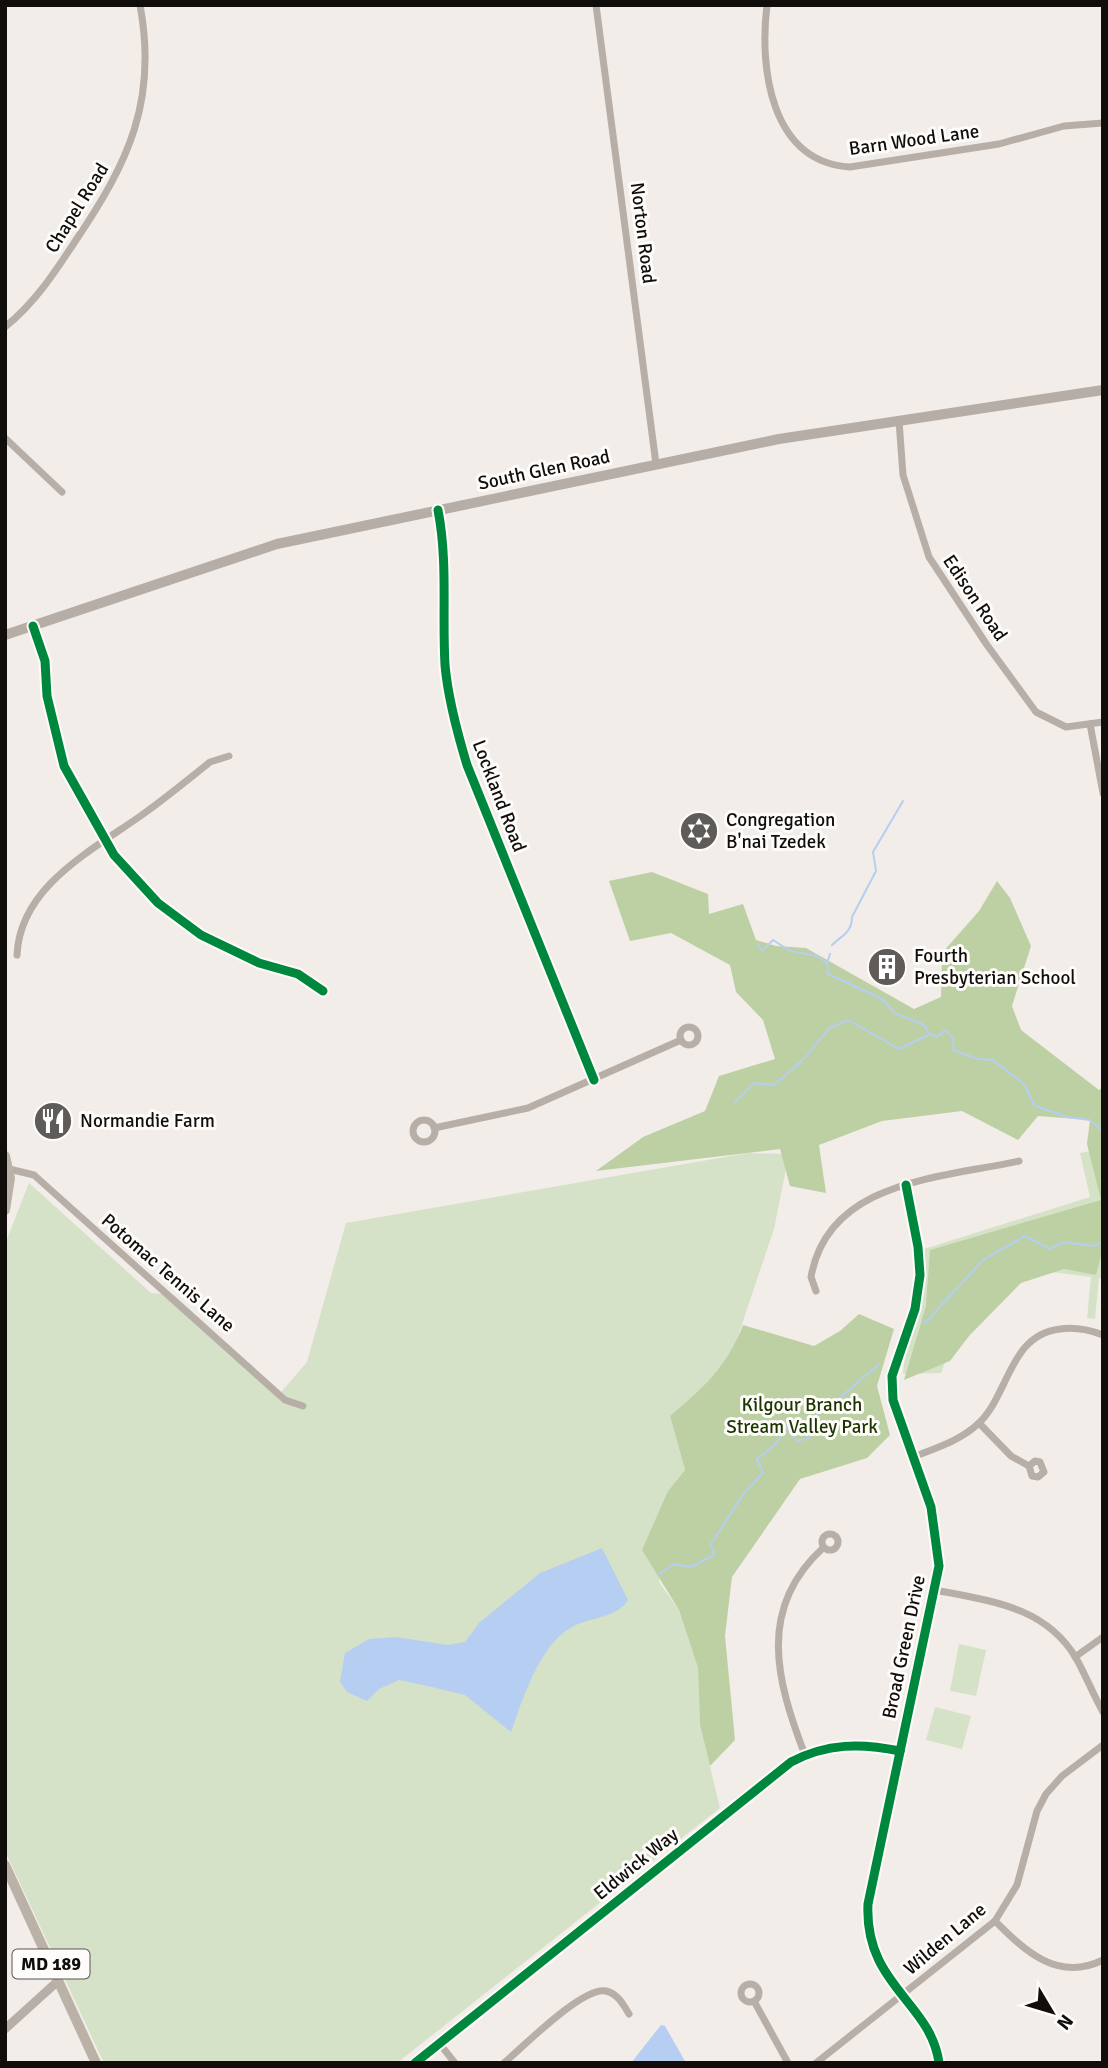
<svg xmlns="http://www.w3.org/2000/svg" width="1108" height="2068" font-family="Signika,sans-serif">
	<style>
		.green { fill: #d6e2c7 }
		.forest { fill: #bdd0a4 }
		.water { fill: #b5cef2 }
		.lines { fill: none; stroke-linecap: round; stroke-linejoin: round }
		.stream { stroke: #b5cef2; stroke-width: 2 }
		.minor { stroke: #b7afa7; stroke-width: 7 }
		.tertiary { stroke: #b7afa7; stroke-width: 9 }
		.secondary { stroke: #b6ada6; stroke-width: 10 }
		.primary { stroke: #bab1a7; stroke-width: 10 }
		.cycleway-casing { stroke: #fefcfa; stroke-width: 13 }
		.cycleway { stroke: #00873e; stroke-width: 9 }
		.labels { text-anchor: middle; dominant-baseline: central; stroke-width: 6; stroke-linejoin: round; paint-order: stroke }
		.shield { fill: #fefcfa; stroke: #575552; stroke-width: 2 }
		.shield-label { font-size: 18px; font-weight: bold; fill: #100d0a }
		.street-label { font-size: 19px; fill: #100d0a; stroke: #fefcfa }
		.poi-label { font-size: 19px; fill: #100d0a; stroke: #fefcfa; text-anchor: start }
		.park-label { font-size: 19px; fill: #1d3500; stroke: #fefcfa }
	</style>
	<rect width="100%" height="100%" fill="#f2ede8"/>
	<g class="green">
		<path d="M1103,1149V1278H1099L1095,1319L1087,1318L1091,1277L1012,1267L950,1349L941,1373L903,1374C906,1330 928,1294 924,1249L1090,1197L1080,1153Z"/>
		<path d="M748,1153L789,1154L774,1229L733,1351L708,1384L670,1416L685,1470L668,1491L659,1582L679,1610L698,1668L700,1725L720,1808L397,2063H104L5,1851V1244L29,1183L151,1293L174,1295L281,1392L307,1362L346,1223Z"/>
		<path d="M959,1644L986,1650L976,1696L950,1691Z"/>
		<path d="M935,1707L971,1716L962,1749L926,1740Z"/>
	</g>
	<g class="forest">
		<path d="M652,872L708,894L709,914L743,904L756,940L776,946L806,948L914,1009L941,997L942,953L979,911L997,881L1010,898L1031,946L1012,1006L1021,1030L1099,1090L1103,1087V1248L1096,1275L1064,1269L1021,1283L969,1336L950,1361L904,1380L926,1306L930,1250L1101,1200L1087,1144L1090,1120L1038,1116L1018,1140L962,1111L882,1121L819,1145L826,1193L790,1186L780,1149L596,1171L643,1137L705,1111L719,1076L775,1059L763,1020L736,992L730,965L671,933L630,941L609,881Z"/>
		<path d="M859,1314L894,1329L877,1386L890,1435L867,1458L800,1479L732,1577L725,1636L735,1740L710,1766L700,1725L698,1668L679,1610L642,1550L668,1491L685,1470L670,1416C703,1388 727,1367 743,1325L814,1346L840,1331Z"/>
	</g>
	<g class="water">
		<path d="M602,1548L628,1600C616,1619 592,1616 572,1627C539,1645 523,1699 511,1732L465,1695L432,1687L399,1680L379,1689L367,1701L347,1692L340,1682L345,1653L369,1639L396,1637L448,1645L465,1642L479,1623L540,1573Z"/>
		<path d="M661,2025L665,2026L686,2063H631Z"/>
	</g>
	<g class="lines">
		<g class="stream">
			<path d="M758,945L762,951L773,940L790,951L817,956L827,963L828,974L882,999L895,1013L924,1025L929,1034L937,1037L945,1030L952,1036L954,1050L977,1059L993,1060L1023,1083L1035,1106L1067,1117L1090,1120L1103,1131"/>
			<path d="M832,945C841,936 852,933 852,917L876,871L873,852L903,801"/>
			<path d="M827,963L830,954"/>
			<path d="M735,1102L754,1083L774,1085L805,1058L828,1029L848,1020L899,1049L928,1035"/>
			<path d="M925,1323L983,1260L1025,1236L1050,1249L1063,1242L1095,1246L1103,1241"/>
			<path d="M658,1575L674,1564L691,1567L714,1555L711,1544L744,1493L763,1473L757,1459L776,1444L786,1427L797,1441L809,1438L820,1405L835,1402L879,1364"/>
		</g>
		<g class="minor">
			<path d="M596,5L656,464"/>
			<path d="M767,5C759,69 771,162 850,167L999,144L1064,126L1103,123"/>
			<path d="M5,327C35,303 55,272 76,240C128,163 158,101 140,5"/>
			<path d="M899,421L903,475L929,557L987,645L1036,712L1066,727L1103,722"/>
			<path d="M5,438L62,492"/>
			<path d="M438,510C448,562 442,612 445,665C448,699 457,732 467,765L594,1080"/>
			<path d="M33,626L45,661L47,696L64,766L114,855L158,903L201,935L259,963L298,974L323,991"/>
			<path d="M1090,724L1103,793"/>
			<path d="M17,955C20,884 97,848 146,812C168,796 189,779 210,762L229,756"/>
			<circle cx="689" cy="1036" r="9"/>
			<circle cx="424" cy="1131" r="11"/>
			<path d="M434,1128L528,1108L681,1040"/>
			<path d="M9,1169L34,1175L285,1400L303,1406"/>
			<path d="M906,1185L918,1247L920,1275L915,1309L892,1376L893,1400L931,1507L939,1566L868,1904C864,1985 931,2002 939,2063"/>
			<path d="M816,1291L811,1277C828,1180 942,1178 1019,1161"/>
			<path d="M979,1423L1011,1456L1029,1466L1032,1476L1038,1477L1044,1472L1040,1462L1035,1461L1029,1466"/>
			<path d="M913,1457C936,1448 962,1440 980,1422C1010,1391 1010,1335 1060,1329C1074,1327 1090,1330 1103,1335"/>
			<circle cx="830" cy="1542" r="8"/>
			<path d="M935,1590C990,1601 1045,1606 1076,1658C1086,1676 1093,1694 1103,1712"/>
			<path d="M1075,1657L1103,1637"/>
			<path d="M805,1755C776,1680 757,1608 823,1548"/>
			<path d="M995,1921C1026,1952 1058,1982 1103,1960"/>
			<circle cx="750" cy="1993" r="9"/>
			<path d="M754,2001L788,2063"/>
			<path d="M439,2043L455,2063"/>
			<path d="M415,2063L791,1762C827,1743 861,1743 900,1751"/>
			<path d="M504,2063C523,2047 583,1986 606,1991C618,1994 623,2004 629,2014"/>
			<path d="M816,2063L995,1921L1017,1885L1037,1811L1046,1794L1062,1776L1103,1745"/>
		</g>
		<path class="tertiary" d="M5,2029L58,1981"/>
		<path class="secondary" d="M5,635L277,544L779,439L1103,390"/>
		<g class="primary">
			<path d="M5,1156L10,1178L5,1210"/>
			<path d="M5,1865L96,2063"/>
		</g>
		<g class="cycleway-casing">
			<g id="cycleway">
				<path d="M438,510C448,562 442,612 445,665C448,699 457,732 467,765L594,1080"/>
				<path d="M33,626L45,661L47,696L64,766L114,855L158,903L201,935L259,963L298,974L323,991"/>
				<path d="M906,1185L918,1247L920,1275L915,1309L892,1376L893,1400L931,1507L939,1566L868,1904C864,1985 931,2002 939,2063"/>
				<path d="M415,2063L791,1762C827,1743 861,1743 900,1751"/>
			</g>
		</g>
		<use href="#cycleway" class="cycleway"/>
	</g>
	<defs>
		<g id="synagogue-disc" transform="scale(2.0125)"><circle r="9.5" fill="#5f5b58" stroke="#fefcfa"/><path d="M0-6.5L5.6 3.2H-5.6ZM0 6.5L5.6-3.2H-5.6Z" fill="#fff"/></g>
		<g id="building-disc" transform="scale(2.0125)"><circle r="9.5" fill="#5f5b58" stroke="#fefcfa"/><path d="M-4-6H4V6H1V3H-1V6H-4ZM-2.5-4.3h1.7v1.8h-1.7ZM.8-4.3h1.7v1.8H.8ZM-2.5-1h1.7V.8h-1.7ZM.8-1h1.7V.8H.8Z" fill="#fff"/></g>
		<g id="restaurant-disc" transform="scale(2.0125)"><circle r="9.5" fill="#5f5b58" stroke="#fefcfa"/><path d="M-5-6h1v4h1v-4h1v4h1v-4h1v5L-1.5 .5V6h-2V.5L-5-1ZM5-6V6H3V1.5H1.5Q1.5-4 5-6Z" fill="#fff"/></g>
	</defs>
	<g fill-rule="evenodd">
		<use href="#synagogue-disc" x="699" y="831"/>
		<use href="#building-disc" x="887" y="967"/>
		<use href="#restaurant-disc" x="53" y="1121"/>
	</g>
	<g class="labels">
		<rect class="shield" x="12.5" y="1949.5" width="77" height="29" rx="5"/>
		<g class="shield-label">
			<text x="51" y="1964">MD 189</text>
		</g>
		<g class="street-label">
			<text transform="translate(914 140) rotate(-8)">Barn Wood Lane</text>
			<text transform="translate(77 208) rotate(-58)">Chapel Road</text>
			<text transform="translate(643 233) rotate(83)">Norton Road</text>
			<text transform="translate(544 470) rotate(-12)">South Glen Road</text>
			<text transform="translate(975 598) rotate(56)">Edison Road</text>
			<text transform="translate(499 796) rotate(69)">Lockland Road</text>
			<text transform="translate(168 1273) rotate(41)">Potomac Tennis Lane</text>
			<text transform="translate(904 1647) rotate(-78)">Broad Green Drive</text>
			<text transform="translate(636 1864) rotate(-39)">Eldwick Way</text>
			<text transform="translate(945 1939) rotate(-40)">Wilden Lane</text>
		</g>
		<g class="poi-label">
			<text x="726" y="820">Congregation<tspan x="726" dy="22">B'nai Tzedek</tspan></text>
			<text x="914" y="956">Fourth<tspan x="914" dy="22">Presbyterian School</tspan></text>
			<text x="80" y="1121">Normandie Farm</text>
		</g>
		<g class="park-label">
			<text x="802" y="1405">Kilgour Branch<tspan x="802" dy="22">Stream Valley Park</tspan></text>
		</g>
	</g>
	<rect width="1108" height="2068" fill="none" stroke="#100d0a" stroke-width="14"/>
	<g transform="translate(1052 2012) rotate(128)" stroke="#fefcfa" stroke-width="5" paint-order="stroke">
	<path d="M0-5L12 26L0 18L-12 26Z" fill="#100d0a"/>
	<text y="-10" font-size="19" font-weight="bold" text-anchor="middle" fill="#100d0a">N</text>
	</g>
</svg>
